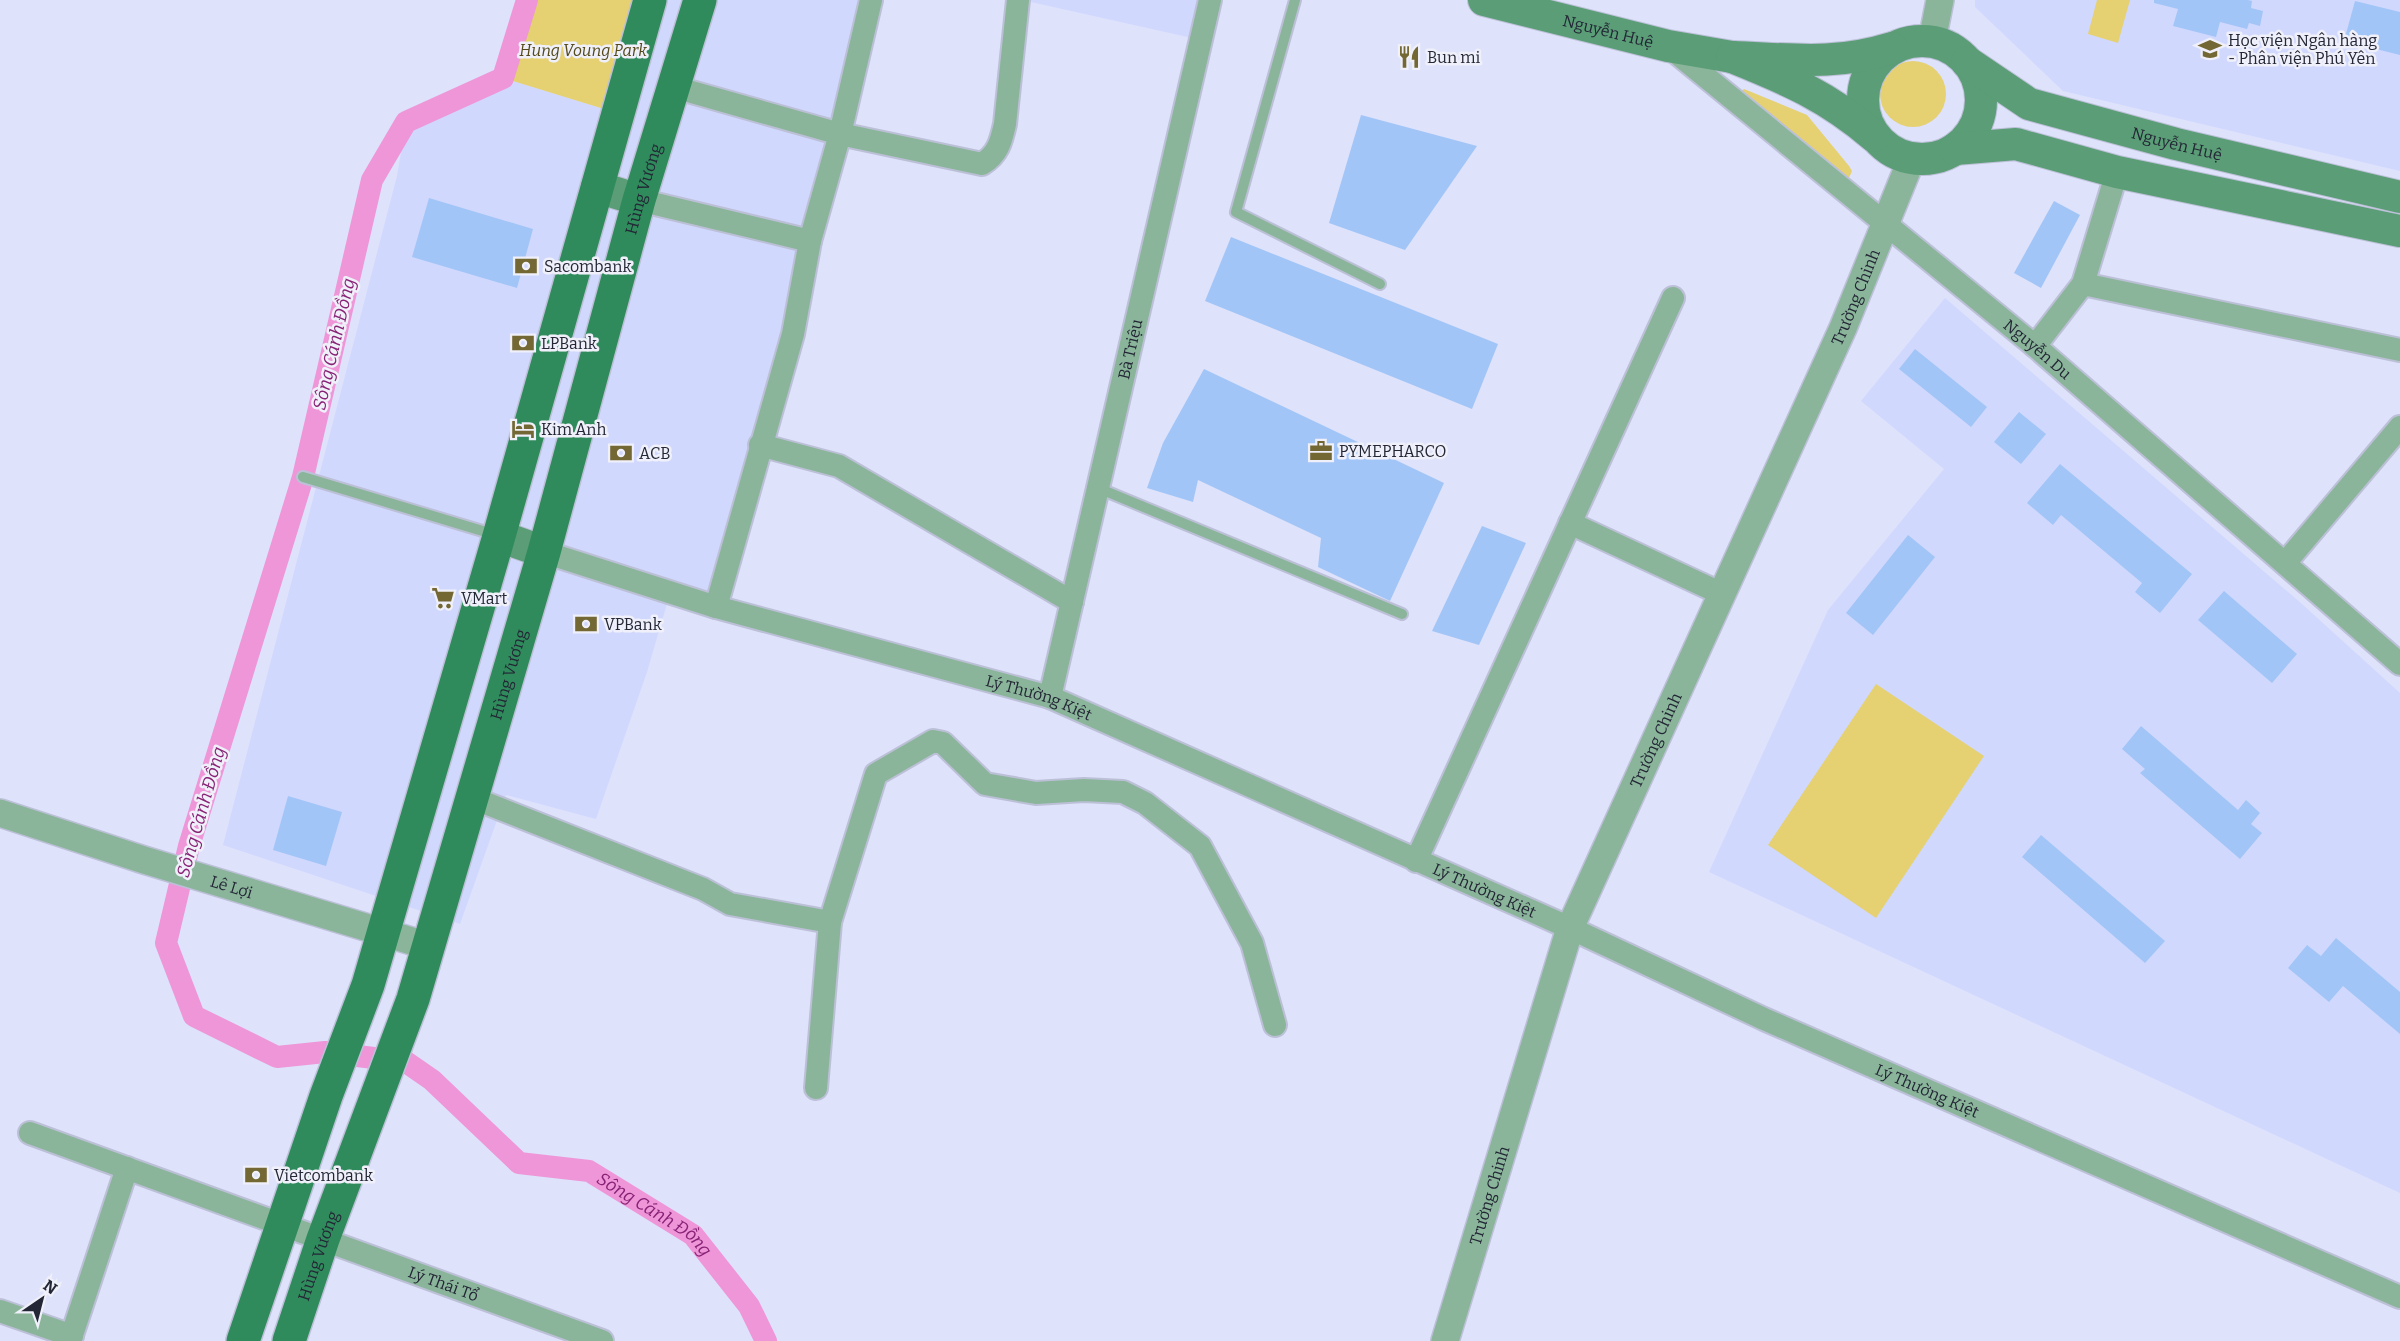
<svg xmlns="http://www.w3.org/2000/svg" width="2400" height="1341" font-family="Bitter,serif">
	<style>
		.built { fill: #d1d8fe }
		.green { fill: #e5d072 }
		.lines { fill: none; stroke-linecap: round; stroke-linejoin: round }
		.canal { stroke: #ee96d8; stroke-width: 22 }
		.building { fill: #a2c5f7 }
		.service-casing { stroke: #bcc0d7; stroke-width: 14 }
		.minor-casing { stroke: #bcc0d7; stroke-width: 26 }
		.tertiary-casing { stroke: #bcc0d7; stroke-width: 30 }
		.secondary-casing { stroke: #bcc0d7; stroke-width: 34 }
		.primary-casing { stroke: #bcc0d7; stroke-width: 36 }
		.service { stroke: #8ab59a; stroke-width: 10 }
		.minor { stroke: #8ab59a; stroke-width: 22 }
		.tertiary { stroke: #8ab59a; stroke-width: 27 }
		.secondary { stroke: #5a9d76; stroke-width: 32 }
		.primary { stroke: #308b5c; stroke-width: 33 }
		.labels { text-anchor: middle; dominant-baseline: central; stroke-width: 5; stroke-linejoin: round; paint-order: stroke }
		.street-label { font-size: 16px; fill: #232635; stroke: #eff0f9 }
		.poi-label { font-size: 16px; fill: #232635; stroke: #eff0f9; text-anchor: start }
		.park-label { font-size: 16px; font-style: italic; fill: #53491b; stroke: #eff0f9 }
		.water-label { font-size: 18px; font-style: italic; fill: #882275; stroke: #eff0f9 }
	</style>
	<rect width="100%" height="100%" fill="#dee2fb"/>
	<g class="built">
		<path d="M650,0H872L759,472L732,596L673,583L647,672L596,819L506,795L460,924L223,845L397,176L406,122L503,78L617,113Z"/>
		<path d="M1022,0H1210L1201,40Z"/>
		<path d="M1975,0H2400V171L2063,91L1975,7Z"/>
		<path d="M1945,298L2302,604L2400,693V1193L1709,872L1828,610L1944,469L1861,401Z"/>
	</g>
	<g class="green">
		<path d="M527,0H650L617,113L503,78Z"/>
		<path d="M2097,0H2130L2118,43L2088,34Z"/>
		<circle cx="1913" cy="94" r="33"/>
		<path d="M1744,89L1807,115L1849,166L1852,171L1848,180L1740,92Z"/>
		<path d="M1876,684L1984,756L1876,918L1768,845Z"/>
	</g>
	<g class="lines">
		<path class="canal" id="s1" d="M527,0L503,78L406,122L372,180L303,477L189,846L166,943L194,1016L277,1057L325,1052L406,1062L432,1080L519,1163L589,1171L693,1235L749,1306L766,1341"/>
	</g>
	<g class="building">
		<path d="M2154,0H2248L2252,1L2251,8L2263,11L2260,26L2249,23L2247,29L2220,22L2216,37L2173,26L2178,9L2154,3Z"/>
		<path d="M2355,1L2400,12V55L2344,41Z"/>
		<path d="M1361,115L1477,146L1405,250L1329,223Z"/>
		<path d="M429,198L533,229L517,288L412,257Z"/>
		<path d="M2054,201L2080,215L2041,288L2014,273Z"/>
		<path d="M1231,237L1498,344L1472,409L1205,301Z"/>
		<path d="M1915,349L1987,407L1971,427L1899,369Z"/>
		<path d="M1204,369L1444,483L1390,601L1318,567L1321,538L1198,480L1193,502L1147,488L1163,443Z"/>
		<path d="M2019,412L2046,434L2021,464L1994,442Z"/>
		<path d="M2060,464L2192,574L2160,613L2135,592L2142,583L2061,515L2053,525L2027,503Z"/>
		<path d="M1482,526L1526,543L1479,645L1432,631Z"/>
		<path d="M1908,535L1935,557L1873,635L1846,613Z"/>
		<path d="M2224,591L2297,654L2272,683L2198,620Z"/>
		<path d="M2141,726L2238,810L2246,800L2260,813L2251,824L2262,833L2240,859L2140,773L2145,769L2122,749Z"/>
		<path d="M288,796L342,812L326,866L273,850Z"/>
		<path d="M2041,835L2165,941L2145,963L2022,857Z"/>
		<path d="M2336,938L2400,992V1034L2343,986L2329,1002L2288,968L2307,945L2321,956Z"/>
	</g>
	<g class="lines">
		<g class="service-casing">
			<g id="service">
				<path d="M1295,0L1236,212L1380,284"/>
				<path d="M303,477L496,535"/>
				<path d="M1098,488L1402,614"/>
			</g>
		</g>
		<g class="minor-casing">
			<g id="minor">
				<path id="s2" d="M1668,46L2035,346L2400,664"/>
				<path d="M674,87L840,134L982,164C998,154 1001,142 1005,124L1018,0"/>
				<path d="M639,200L810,241"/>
				<path d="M2083,284L2400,350"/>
				<path d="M2035,346L2083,284L2117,172"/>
				<path d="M760,445L839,466L1072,602"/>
				<path d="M1570,523L1722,594"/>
				<path id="s3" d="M544,552L716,607L1050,697L1570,928L1764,1019L2400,1297"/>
				<path d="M2286,562L2400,427"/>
				<path d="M716,607L793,334L810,241L840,134L871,0"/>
				<path id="s4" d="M1050,697L1210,0"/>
				<path d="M470,797L703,889L730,904L830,922"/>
				<path d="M1416,861L1673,298"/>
				<path d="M816,1088L830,922L876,774L933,741L943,743L985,784L1036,793L1084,790L1123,792L1145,803L1200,846L1252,943L1275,1025"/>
				<path id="s5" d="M30,1133L602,1341"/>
				<path d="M0,1311L72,1336"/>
				<path d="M70,1341L127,1168"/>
			</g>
		</g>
		<g class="tertiary-casing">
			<g id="tertiary">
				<path d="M1932,41L1940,0"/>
				<path id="s6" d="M0,813L144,860L428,946"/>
				<path id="s7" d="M1445,1341L1570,928L1843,328L1912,158"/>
			</g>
		</g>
		<g class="secondary-casing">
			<g id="secondary">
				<path id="s8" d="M1484,0L1668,46L1732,57"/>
				<circle cx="1922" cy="100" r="59"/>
				<path id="s9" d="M1967,62L2029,104L2176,144L2400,197"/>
				<path d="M1874,136C1827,96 1789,80 1732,57C1791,59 1834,66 1892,48"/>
				<path d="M1955,149L2016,144L2117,172L2400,231"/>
				<path d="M597,187L639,200"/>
				<path d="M499,536L544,552"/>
			</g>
		</g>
		<g class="primary-casing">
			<g id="primary">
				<path d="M243,1341L326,1096L368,985L499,536L650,0"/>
				<path id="s10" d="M289,1341L323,1239L413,999L544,552L639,200L700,0"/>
			</g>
		</g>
		<use href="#service" class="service"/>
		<use href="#minor" class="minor"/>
		<use href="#tertiary" class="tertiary"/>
		<use href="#secondary" class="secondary"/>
		<use href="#primary" class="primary"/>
	</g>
	<defs>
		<g id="university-bare" transform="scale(1.8)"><path d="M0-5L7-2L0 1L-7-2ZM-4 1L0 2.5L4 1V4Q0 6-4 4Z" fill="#736734" stroke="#eff0f9" stroke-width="2.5" paint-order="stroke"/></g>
		<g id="restaurant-bare" transform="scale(1.8)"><path d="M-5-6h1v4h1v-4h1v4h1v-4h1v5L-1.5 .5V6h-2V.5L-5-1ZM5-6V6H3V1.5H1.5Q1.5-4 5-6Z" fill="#736734" stroke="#eff0f9" stroke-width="2.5" paint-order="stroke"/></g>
		<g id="bank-bare" transform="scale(1.8)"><path d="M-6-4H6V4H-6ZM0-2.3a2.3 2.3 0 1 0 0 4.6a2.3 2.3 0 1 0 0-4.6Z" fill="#736734" stroke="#eff0f9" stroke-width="2.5" paint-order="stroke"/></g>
		<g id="hotel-bare" transform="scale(1.8)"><path d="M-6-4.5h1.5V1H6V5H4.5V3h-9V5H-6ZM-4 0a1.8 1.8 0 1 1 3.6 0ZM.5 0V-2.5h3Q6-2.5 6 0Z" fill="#736734" stroke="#eff0f9" stroke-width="2.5" paint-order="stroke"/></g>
		<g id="office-bare" transform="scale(1.8)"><path d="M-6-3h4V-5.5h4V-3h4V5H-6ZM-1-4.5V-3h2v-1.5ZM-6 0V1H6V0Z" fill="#736734" stroke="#eff0f9" stroke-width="2.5" paint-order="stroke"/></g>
		<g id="supermarket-bare" transform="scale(1.8)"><path d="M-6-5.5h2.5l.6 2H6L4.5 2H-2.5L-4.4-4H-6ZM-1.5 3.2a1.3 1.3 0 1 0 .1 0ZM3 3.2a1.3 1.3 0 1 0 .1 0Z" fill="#736734" stroke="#eff0f9" stroke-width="2.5" paint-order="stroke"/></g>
	</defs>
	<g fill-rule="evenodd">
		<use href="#university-bare" x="2210" y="49"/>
		<use href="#restaurant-bare" x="1409" y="57"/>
		<use href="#bank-bare" x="526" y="266"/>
		<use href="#bank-bare" x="523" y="343"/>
		<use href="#hotel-bare" x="523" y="429"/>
		<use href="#office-bare" x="1321" y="451"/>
		<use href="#bank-bare" x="621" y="453"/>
		<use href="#supermarket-bare" x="443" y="598"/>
		<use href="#bank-bare" x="586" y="624"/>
		<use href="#bank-bare" x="256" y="1175"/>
	</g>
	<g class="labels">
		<g class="street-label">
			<text stroke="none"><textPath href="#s8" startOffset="128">Nguyễn Huệ</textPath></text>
			<text stroke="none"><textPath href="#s9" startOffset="228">Nguyễn Huệ</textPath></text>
			<text stroke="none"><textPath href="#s10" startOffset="1206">Hùng Vương</textPath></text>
			<text stroke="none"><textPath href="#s7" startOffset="1124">Trường Chinh</textPath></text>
			<text stroke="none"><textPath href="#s4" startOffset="357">Bà Triệu</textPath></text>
			<text stroke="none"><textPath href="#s2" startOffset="478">Nguyễn Du</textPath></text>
			<text stroke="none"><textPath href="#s10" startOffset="702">Hùng Vương</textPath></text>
			<text stroke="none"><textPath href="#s3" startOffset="516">Lý Thường Kiệt</textPath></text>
			<text stroke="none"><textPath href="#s7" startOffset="638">Trường Chinh</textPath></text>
			<text stroke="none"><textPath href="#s6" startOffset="243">Lê Lợi</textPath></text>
			<text stroke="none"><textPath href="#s3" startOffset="1002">Lý Thường Kiệt</textPath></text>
			<text stroke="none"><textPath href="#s3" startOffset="1488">Lý Thường Kiệt</textPath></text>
			<text stroke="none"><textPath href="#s7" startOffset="152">Trường Chinh</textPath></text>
			<text stroke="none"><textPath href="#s10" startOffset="90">Hùng Vương</textPath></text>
			<text stroke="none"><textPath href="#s5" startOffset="440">Lý Thái Tổ</textPath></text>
		</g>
		<g class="poi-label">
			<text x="2228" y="40">Học viện Ngân hàng<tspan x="2228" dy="18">- Phân viện Phú Yên</tspan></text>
			<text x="1427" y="57">Bun mi</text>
			<text x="544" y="266">Sacombank</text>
			<text x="541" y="343">LPBank</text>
			<text x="541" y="429">Kim Anh</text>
			<text x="1339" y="451">PYMEPHARCO</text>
			<text x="639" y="453">ACB</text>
			<text x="461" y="598">VMart</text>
			<text x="604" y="624">VPBank</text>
			<text x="274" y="1175">Vietcombank</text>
		</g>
		<g class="park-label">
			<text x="583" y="50">Hung Voung Park</text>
		</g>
		<g class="water-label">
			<text transform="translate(334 344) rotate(-77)">Sông Cánh Đồng</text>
			<text transform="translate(201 812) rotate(-74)">Sông Cánh Đồng</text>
			<text stroke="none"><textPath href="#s1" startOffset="1648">Sông Cánh Đồng</textPath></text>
		</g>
	</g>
	<g transform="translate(42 1299) rotate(35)" stroke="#eff0f9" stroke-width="4.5" paint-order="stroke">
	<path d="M0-4.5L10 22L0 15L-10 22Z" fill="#232635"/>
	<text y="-9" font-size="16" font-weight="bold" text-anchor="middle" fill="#232635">N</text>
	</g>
</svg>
